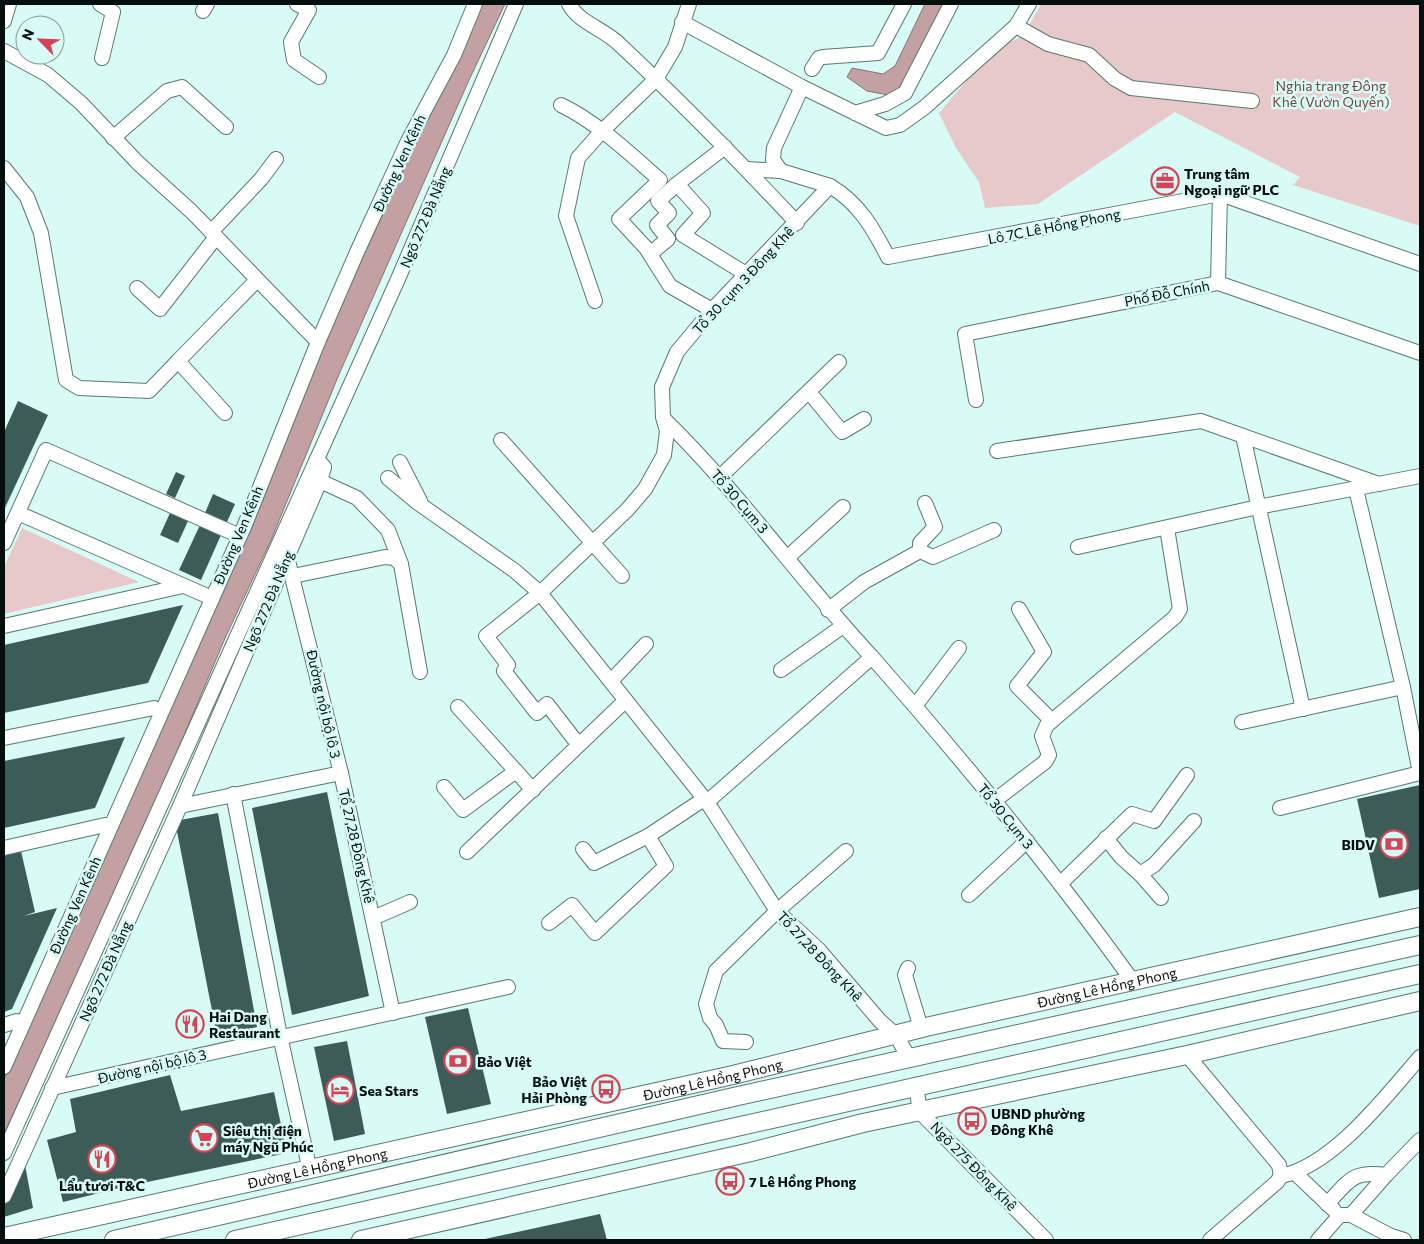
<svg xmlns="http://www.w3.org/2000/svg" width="1424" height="1244" font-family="Commissioner,sans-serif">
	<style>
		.green { fill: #e7c9c9 }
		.water { fill: #c3a0a1; stroke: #8a7475 }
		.building { fill: #3e5c57 }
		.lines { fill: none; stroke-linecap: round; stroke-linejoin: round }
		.minor-casing { stroke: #587771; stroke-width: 16 }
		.major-casing { stroke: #587771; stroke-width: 20 }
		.minor { stroke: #fff; stroke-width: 14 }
		.major { stroke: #fff; stroke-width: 18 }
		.labels { text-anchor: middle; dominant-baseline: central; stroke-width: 5; stroke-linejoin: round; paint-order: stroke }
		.park-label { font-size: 14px; fill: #7a4648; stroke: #d9fbf5 }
		.street-label { font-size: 14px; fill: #040f0d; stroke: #d9fbf5 }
		.poi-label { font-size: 14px; font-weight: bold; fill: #040f0d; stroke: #d9fbf5; text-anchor: start }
	</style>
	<rect width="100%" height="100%" fill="#d9fbf5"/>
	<g class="green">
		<path d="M1041,4H1420V226L1293,185L1300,177L1175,112L1038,204L985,208L979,182L956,148L939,113L993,50L1023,36Z"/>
		<path d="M22,528L139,582L4,614V567Z"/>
	</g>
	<g class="water">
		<path d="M481,4H505L469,80L340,372L271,540L226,636L142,834L4,1134V1079L252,527L339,308Z"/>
		<path d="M925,4H948L903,88L888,95L867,91L847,77L852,68L883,74L895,66Z"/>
	</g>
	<g class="building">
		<path d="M18,401L48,415L4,510V432Z"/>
		<path d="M176,472L185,476L175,498L166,494Z"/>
		<path d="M213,494L235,504L227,522L205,513Z"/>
		<path d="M170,513L188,521L178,543L160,535Z"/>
		<path d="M200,525L221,535L201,580L179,570Z"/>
		<path d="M183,605L148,683L4,713V645Z"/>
		<path d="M125,737L95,808L4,828V761Z"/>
		<path d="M1420,785V889L1379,898L1357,799Z"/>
		<path d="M327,792L369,996L292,1015L252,808Z"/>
		<path d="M218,813L257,1027L217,1036L175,821Z"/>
		<path d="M21,851L35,912L24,916L57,908L12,1009L4,1012V855Z"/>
		<path d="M468,1008L491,1104L447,1114L425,1017Z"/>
		<path d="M347,1041L365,1134L334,1141L314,1047Z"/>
		<path d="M170,1075L181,1111L274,1092L287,1153L128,1186L63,1202L47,1140L76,1132L70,1099Z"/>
		<path d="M23,1154L33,1208L4,1217V1199Z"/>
		<path d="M600,1214L607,1240H485V1239Z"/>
	</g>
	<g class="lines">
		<g class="minor-casing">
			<g id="minor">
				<path d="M100,4L113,12L102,58"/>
				<path d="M297,4L309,10L291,42L294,60L319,77"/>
				<path d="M569,4C579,23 604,29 619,44C680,101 739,161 797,223"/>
				<path d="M203,11L207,4"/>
				<path d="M4,21L9,4"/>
				<path d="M682,22L802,87L886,128L900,125L925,107L1016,26L1029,4"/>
				<path d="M1016,26L1048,44L1089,55L1115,79L1131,88L1252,101"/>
				<path d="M4,51L48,75L81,103L138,163L192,212L318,342"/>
				<path d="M812,69L819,58L823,57L878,53L904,4"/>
				<path d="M802,87L774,148L773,160L781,171L830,186"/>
				<path d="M561,105C598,123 629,153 660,180L619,219L646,248L670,286L712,310"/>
				<path d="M855,113L885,104L905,93L951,4"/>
				<path d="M113,138L167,91L182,87L226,127"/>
				<path d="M725,147L677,184L703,213L683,235L746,274"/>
				<path d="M4,168L27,197L41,233L66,380L79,388L149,391L178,361"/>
				<path d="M747,169L781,171"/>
				<path d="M211,232L261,179L276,159"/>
				<path d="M650,254L668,239L657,225L669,213L658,201L677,184"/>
				<path d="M1218,283L1220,194"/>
				<path d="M137,288L160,309L216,237"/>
				<path d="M595,301L566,216L578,158L601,132L656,79L675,47L689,4"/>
				<path d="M809,392L842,432L864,419"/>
				<path d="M976,400L965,334L1218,283L1420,353"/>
				<path d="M225,413L178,361L257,280"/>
				<path d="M664,419C740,493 800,580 872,657"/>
				<path d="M1243,436L1303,709"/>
				<path d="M501,440L622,576"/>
				<path d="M997,451L1201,421L1379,484"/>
				<path d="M400,462L420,501"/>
				<path d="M720,477L839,362"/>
				<path d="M388,478L418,503L515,571L540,593L707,802L777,911L819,950L880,1021L896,1035L909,1058"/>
				<path d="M320,481L357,498L388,530L401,564L420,672"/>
				<path d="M1356,489L1403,687L1420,773"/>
				<path d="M18,513L205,595"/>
				<path d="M4,543L46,450L233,533"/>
				<path d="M1078,547L1258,507L1420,476"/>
				<path d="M920,551V543L935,527L925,503"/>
				<path d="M788,557L843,507"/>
				<path d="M293,576L385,557L394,558L401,564"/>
				<path d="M1019,609L1044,652L1017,686L1052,721"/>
				<path d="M828,610L864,582L920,551L933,557L994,530"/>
				<path d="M4,626L183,586"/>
				<path d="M781,670L843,626"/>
				<path d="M611,681L646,644"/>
				<path d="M915,706L959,648"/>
				<path d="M458,707L533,790"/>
				<path d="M1242,722L1403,687"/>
				<path d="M4,738L154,708"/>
				<path d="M578,744L547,704L537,713L504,671L508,665L486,636L540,593L627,510L645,489L664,455L667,431L663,417L662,387L677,352L712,310L830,186C859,203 873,228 888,257L1220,194L1420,264"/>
				<path d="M341,773L393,1013"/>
				<path d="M444,787L463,810L516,771"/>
				<path d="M233,794L280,1036L310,1171"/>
				<path d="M994,801L1045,762L1049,755L1042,736L1047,725L1175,617L1180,609L1167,528"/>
				<path d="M707,802L872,657C964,761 1051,868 1132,980"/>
				<path d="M180,806L341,773L287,557"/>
				<path d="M1280,808L1420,773"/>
				<path d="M1106,838L1121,857L1140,874L1161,898"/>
				<path d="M4,848L105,825"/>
				<path d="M583,849L594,863L648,836L704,799"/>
				<path d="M467,852L625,701"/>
				<path d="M1140,874L1154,865L1194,821"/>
				<path d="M1061,883L1132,814L1154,821L1187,775"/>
				<path d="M969,895L1027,841"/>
				<path d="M373,918L410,902"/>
				<path d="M549,923L572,905L595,933L666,866L648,836"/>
				<path d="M908,968L905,975L921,1028"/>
				<path d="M4,1025L17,1021"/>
				<path d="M746,1042L723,1041L716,1025L710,1018L706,1004L716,971L777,911L846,851"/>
				<path d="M1187,1055L1279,1165L1281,1176"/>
				<path d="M4,1067L244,527L318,342L357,252L408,141L454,55L475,4"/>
				<path d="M916,1085L920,1112L1046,1240"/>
				<path d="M52,1088L508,987"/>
				<path d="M4,1153L317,459"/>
				<path d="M1295,1173L1334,1210"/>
				<path d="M4,1196L180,806L320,481L324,467L317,459L398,279L516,4"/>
				<path d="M1327,1204C1349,1181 1352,1170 1386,1175"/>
				<path d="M1351,1215L1391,1236L1404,1240"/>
				<path d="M1210,1240L1277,1182L1281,1176C1333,1166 1386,1096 1420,1057"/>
				<path d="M1318,1240L1340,1215H1351L1386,1175L1420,1140"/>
			</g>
		</g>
		<g class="major-casing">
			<g id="major">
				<path id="s1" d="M4,1237L733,1075L926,1027L1420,917"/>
				<path d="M114,1240L738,1096L1420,945"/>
				<path d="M235,1240C630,1152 1025,1060 1420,974"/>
				<path d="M361,1240L751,1152L863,1123L1187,1055L1420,1001"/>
			</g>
		</g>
		<use href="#minor" class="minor"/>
		<use href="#major" class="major"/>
	</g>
	<defs>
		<g id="office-ring" transform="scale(1.4375)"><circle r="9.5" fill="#d9fbf5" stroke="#d44456" stroke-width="1.5"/><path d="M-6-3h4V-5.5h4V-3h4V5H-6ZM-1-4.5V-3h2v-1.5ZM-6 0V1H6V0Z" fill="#d44456"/></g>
		<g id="bank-ring" transform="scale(1.4375)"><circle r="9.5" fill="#d9fbf5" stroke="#d44456" stroke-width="1.5"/><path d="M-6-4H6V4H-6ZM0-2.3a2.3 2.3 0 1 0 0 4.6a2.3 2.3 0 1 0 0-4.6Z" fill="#d44456"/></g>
		<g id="restaurant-ring" transform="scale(1.4375)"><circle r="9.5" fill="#d9fbf5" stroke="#d44456" stroke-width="1.5"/><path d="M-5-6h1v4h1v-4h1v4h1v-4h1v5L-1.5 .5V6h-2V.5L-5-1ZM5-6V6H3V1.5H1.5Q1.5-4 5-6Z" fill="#d44456"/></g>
		<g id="bus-ring" transform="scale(1.4375)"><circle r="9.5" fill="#d9fbf5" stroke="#d44456" stroke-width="1.5"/><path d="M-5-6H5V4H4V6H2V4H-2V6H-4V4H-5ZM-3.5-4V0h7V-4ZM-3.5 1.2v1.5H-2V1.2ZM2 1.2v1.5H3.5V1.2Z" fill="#d44456"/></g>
		<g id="hotel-ring" transform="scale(1.4375)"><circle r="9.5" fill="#d9fbf5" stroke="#d44456" stroke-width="1.5"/><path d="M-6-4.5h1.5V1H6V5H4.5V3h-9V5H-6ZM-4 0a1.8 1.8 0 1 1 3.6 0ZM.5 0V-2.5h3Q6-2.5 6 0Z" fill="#d44456"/></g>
		<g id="supermarket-ring" transform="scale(1.4375)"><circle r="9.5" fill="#d9fbf5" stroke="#d44456" stroke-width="1.5"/><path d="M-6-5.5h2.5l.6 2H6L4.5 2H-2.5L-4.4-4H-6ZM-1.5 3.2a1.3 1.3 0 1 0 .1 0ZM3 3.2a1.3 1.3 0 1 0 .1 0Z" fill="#d44456"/></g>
	</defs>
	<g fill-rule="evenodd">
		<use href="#office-ring" x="1165" y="181"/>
		<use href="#bank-ring" x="1394" y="844"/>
		<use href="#restaurant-ring" x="190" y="1024"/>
		<use href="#bank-ring" x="458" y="1061"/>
		<use href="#bus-ring" x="606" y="1089"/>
		<use href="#hotel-ring" x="340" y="1090"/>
		<use href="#bus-ring" x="972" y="1121"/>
		<use href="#supermarket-ring" x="204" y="1138"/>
		<use href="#restaurant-ring" x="102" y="1159"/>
		<use href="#bus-ring" x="730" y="1181"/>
	</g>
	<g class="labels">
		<g class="park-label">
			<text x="1331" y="85">Nghia trang Đông<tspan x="1331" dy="16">Khê (Vườn Quyến)</tspan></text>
		</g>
		<g class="street-label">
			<text transform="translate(399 163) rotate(-65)">Đường Ven Kênh</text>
			<text transform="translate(425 217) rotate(-67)">Ngõ 272 Đà Nẵng</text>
			<text transform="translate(1054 226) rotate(-11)">Lô 7C Lê Hồng Phong</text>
			<text transform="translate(743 280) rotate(-47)">Tổ 30 cụm 3 Đông Khê</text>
			<text transform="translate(1167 293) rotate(-11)">Phố Đỗ Chính</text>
			<text transform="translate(740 501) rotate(49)">Tổ 30 Cụm 3</text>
			<text transform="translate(238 535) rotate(-67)">Đường Ven Kênh</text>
			<text transform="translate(268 601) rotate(-67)">Ngõ 272 Đà Nẵng</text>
			<text transform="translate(324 704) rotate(77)">Đường nội bộ lô 3</text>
			<text transform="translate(1006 816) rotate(51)">Tổ 30 Cụm 3</text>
			<text transform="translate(357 846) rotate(77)">Tổ 27,28 Đông Khê</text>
			<text transform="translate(75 905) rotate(-66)">Đường Ven Kênh</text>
			<text transform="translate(820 956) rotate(47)">Tổ 27,28 Đông Khê</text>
			<text transform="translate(105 971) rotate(-66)">Ngõ 272 Đà Nẵng</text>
			<text stroke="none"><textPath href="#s1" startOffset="1131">Đường Lê Hồng Phong</textPath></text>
			<text transform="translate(152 1066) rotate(-13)">Đường nội bộ lô 3</text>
			<text stroke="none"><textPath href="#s1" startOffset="726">Đường Lê Hồng Phong</textPath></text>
			<text transform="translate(974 1166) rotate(46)">Ngõ 275 Đông Khê</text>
			<text stroke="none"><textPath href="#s1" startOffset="321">Đường Lê Hồng Phong</textPath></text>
		</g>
		<g class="poi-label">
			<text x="1184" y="173">Trung tâm<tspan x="1184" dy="16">Ngoại ngữ PLC</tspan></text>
			<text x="1375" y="844" text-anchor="end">BIDV</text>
			<text x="209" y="1016">Hai Dang<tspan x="209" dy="16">Restaurant</tspan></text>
			<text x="477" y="1061">Bảo Việt</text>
			<text x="587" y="1081" text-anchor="end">Bảo Việt<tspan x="587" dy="16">Hải Phòng</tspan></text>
			<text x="359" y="1090">Sea Stars</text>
			<text x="991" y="1113">UBND phường<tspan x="991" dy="16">Đông Khê</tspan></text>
			<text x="223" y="1130">Siêu thị điện<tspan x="223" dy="16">máy Ngũ Phúc</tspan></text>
			<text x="749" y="1181">7 Lê Hồng Phong</text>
			<text x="102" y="1185" text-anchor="middle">Lẩu tươi T&amp;C</text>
		</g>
	</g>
	<rect width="1424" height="1244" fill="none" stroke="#040f0d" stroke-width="10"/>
	<g transform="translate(40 40) rotate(294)"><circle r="24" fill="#d9fbf5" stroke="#849d98"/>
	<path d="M0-4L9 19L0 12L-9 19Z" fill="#d44456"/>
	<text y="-8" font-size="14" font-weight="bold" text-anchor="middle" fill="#040f0d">N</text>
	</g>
</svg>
